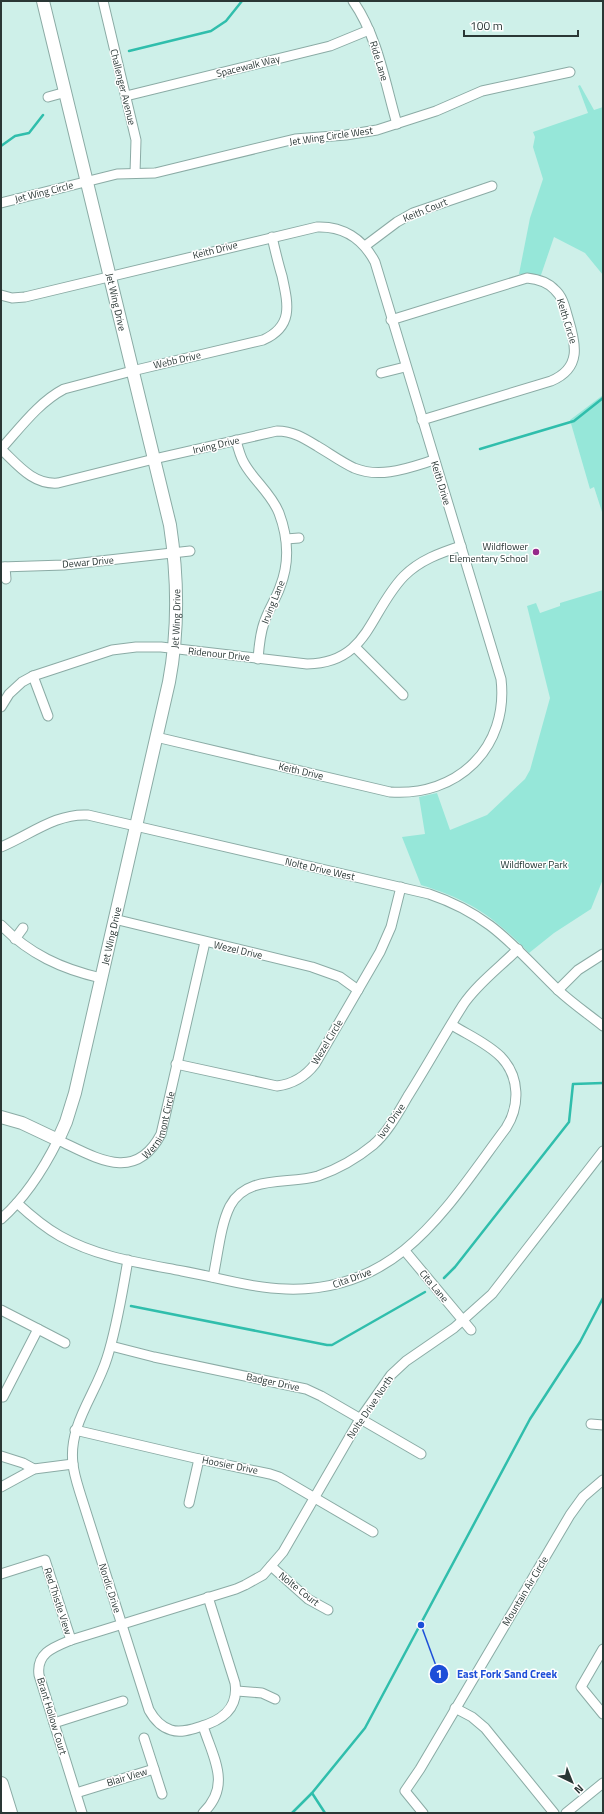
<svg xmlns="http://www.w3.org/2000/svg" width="604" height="1814" font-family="'Titillium Web',sans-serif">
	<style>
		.green { fill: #96e7d9 }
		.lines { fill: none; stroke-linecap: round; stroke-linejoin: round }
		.stream { stroke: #30beac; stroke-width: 2.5 }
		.minor-casing { stroke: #8baba5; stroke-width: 11 }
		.major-casing { stroke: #8baba5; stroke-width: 14 }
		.highway-casing { stroke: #8baba5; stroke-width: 16 }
		.minor { stroke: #fff; stroke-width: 9 }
		.major { stroke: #fff; stroke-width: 12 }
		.highway { stroke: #fff; stroke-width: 14 }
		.poi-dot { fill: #962a8b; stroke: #fff; stroke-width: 1.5 }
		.labels { text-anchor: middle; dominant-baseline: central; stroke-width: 3; stroke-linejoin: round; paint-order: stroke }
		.street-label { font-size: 10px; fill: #2a3735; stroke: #fff }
		.poi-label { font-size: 10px; fill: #2a3735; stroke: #fff; text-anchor: end }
		.park-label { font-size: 10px; fill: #192f2c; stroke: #fff }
		.leader { fill: none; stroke: #1d4ed8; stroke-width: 1.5 }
		.callout-dot { fill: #1d4ed8; stroke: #fff; stroke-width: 1.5 }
		.mark-label { font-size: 12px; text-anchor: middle; font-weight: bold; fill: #fff }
		.callout-label { font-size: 11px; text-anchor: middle; font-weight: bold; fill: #1d4ed8; stroke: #fff; stroke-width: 3; stroke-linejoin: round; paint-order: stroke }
	</style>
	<rect width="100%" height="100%" fill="#cef0e9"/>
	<g class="green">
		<path d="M580,85L594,110L603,107V275L585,253L554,237L541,275L519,274L530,218L543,179L533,147L535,137L533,132L588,113L578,86Z"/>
		<path d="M603,395V515L594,487L590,489L570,420Z"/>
		<path d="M603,590V879L591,909L554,933L529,953C494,917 470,900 421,885L402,837L425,834L419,797L437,793L450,830L487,815L525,779L530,770L550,698L527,606L536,603L540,613L560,606V603Z"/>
	</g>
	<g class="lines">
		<g class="stream">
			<path d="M129,51L211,31L226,21L242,1"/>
			<path d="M1,146L15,136L29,133L43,115"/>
			<path d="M480,449L574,421L603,398"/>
			<path d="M444,1278L455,1267L569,1122L573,1084L603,1083"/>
			<path d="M131,1306L327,1345H332L425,1292"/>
			<path d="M312,1793L325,1813"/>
			<path d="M292,1813L312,1793L365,1728L530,1419L580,1342L603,1298"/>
		</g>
		<g class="minor-casing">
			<g id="minor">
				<path d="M103,1L136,140L135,173"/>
				<path d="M353,1C378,37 385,83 397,124"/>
				<path d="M126,96L330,46L369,30"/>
				<path d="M48,97L66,92"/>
				<path d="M1,203L117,174L155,173L295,139L346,135L377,130L436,111L482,91L570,72"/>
				<path d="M365,246L397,222L413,213L492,186"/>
				<path d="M1,295L12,298L25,297L317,227C343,226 363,239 375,262L501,679C509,748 457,797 390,792L156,737"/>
				<path d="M391,320L527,278C537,279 548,282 555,290C563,297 565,308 568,318C576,344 582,368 551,381L422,420"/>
				<path d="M381,373L405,367"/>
				<path d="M236,440C238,448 240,456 244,463C254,481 271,493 279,513C288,537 290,562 280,587C276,599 268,610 264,623C260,634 259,646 258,659"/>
				<path d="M1,449C18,465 33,485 58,483L154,459L277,431C293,431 304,438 317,446C329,453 341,462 354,468C381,479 408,468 434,460"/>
				<path d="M1,449C20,428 39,402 64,389L132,371L263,340C294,326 288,304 282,276C278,263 275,250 272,237"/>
				<path d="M286,539L299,538"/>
				<path d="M1,567L64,565L190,551"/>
				<path d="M5,567L6,579"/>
				<path d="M355,647L403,695"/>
				<path d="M33,676L48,716"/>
				<path d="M1,707L9,694L22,682L33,676L112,650L136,647H161L307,664C369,663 369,612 404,576C420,560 440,553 461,546"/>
				<path d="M1,847C30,835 56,813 88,815L429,894C491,915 513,946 558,990C572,1003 588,1014 603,1026"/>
				<path d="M114,919L312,967L340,977L358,990"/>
				<path d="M1,925C29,954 62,969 101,978"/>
				<path d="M15,939L23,928"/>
				<path d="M558,990L578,970L603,954"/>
				<path d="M176,1064L277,1086C293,1084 305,1077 315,1064L380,952L391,927L401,887"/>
				<path d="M17,1203C30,1215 44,1227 60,1236C97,1257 140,1263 182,1271C216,1277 251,1288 286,1289C399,1293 446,1208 506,1128C520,1106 520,1077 501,1057C487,1043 468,1035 452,1025"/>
				<path id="s1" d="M1,1219C25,1198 44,1168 58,1140C95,1157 135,1184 161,1134L205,942"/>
				<path d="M405,1251L471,1330"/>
				<path d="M128,1260C122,1293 117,1327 107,1358C96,1394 68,1425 73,1464C74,1475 78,1486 81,1496L149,1710C154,1719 161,1727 171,1730C180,1733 190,1730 199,1727C221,1721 239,1709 235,1683L208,1597"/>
				<path d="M213,1277C218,1255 220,1226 230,1206C247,1174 289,1185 318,1176C338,1169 356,1159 373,1145C388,1132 398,1113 408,1096C427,1066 444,1035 463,1005C477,984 500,967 518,949"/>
				<path d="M1,1310L38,1329L3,1397"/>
				<path d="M38,1329L65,1343"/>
				<path d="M111,1346L154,1357L306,1389L321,1396L421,1454"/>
				<path d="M591,1424L603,1425"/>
				<path d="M75,1430L199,1459L270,1474L279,1477L373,1532"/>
				<path d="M1,1456L23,1463L34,1469"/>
				<path d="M1,1487L34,1469L73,1464"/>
				<path d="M189,1503L199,1459"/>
				<path d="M271,1566L308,1599L328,1610"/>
				<path d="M1,1574L45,1560L71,1640"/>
				<path d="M603,1649L581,1687L603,1714"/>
				<path d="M237,1691L262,1693L275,1699"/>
				<path d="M455,1708L472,1717L485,1728L554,1813"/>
				<path d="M54,1723L123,1701"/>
				<path d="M203,1726C213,1758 232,1785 203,1813"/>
				<path d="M144,1738L154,1769"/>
				<path d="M76,1793L154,1769L162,1794"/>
				<path d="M82,1813L39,1675C36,1653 54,1647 71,1640L236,1589L245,1585L263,1575L283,1552L360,1419L391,1375L406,1361L454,1328L492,1294L603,1151"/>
				<path d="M423,1813L405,1791L420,1769L570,1515L583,1497L603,1480"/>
				<path d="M566,1813L603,1783"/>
			</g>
		</g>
		<g class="major-casing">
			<g id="major">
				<path id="s2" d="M1,1117L22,1123L58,1140L66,1122L75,1093L169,682C179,629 178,578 170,525L43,1"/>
			</g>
		</g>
		<g class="highway-casing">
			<path id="highway" d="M1,1784L10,1813"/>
		</g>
		<use href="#minor" class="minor"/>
		<use href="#major" class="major"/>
		<use href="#highway" class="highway"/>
	</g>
	<circle class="poi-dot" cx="536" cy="552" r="4"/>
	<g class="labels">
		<g class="street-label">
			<text transform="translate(379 61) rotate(73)">Ride Lane</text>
			<text transform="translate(248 66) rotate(-14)">Spacewalk Way</text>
			<text transform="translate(123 87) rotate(76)">Challenger Avenue</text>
			<text transform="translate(331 136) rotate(-8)">Jet Wing Circle West</text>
			<text transform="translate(44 192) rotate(-14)">Jet Wing Circle</text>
			<text transform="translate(425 210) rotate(-22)">Keith Court</text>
			<text transform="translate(215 250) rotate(-14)">Keith Drive</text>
			<text transform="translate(116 302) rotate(77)">Jet Wing Drive</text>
			<text transform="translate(567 321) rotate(73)">Keith Circle</text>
			<text transform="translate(177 360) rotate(-13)">Webb Drive</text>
			<text transform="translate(216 445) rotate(-13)">Irving Drive</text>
			<text transform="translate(441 483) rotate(73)">Keith Drive</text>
			<text transform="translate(88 562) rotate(-5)">Dewar Drive</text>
			<text transform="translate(273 602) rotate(-68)">Irving Lane</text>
			<text stroke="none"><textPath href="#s2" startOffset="597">Jet Wing Drive</textPath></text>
			<text transform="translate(219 654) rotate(6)">Ridenour Drive</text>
			<text transform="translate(301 771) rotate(13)">Keith Drive</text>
			<text transform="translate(320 869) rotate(13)">Nolte Drive West</text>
			<text stroke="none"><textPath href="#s2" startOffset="273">Jet Wing Drive</textPath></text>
			<text transform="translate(238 950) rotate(13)">Wezel Drive</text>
			<text transform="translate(327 1042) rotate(-59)">Wezel Circle</text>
			<text transform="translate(391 1121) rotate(-55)">Ivor Drive</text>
			<text stroke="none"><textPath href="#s1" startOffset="225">Wernimont Circle</textPath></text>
			<text transform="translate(352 1278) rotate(-20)">Cita Drive</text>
			<text transform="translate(434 1286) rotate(50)">Cita Lane</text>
			<text transform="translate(273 1382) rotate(12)">Badger Drive</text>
			<text transform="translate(370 1407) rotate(-56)">Nolte Drive North</text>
			<text transform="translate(230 1465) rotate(11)">Hoosier Drive</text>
			<text transform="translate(110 1588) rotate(72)">Nordic Drive</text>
			<text transform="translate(299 1589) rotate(38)">Nolte Court</text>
			<text transform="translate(525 1591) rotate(-59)">Mountain Air Circle</text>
			<text transform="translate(58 1601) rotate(72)">Red Thistle View</text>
			<text transform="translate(52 1716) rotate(73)">Brant Hollow Court</text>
			<text transform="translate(127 1777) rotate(-17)">Blair View</text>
		</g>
		<g class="poi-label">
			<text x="528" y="546">Wildflower<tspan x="528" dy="12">Elementary School</tspan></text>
		</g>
		<g class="park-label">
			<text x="534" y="864">Wildflower Park</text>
		</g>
	</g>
	<path class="leader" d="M421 1625L439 1674"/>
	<g class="callout-dot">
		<circle cx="421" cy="1625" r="4"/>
		<circle cx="439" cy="1674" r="10"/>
	</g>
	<g class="mark-label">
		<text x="439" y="1678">1</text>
	</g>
	<g class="callout-label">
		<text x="507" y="1678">East Fork Sand Creek</text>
	</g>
	<rect width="604" height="1814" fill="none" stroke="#2a3735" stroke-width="4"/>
	<g transform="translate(572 1782) rotate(137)" stroke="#ffffff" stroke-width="3" paint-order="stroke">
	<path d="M0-3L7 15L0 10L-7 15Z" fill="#2a3735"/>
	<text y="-6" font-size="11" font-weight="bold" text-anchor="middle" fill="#2a3735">N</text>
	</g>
	<path d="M464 30v6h114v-6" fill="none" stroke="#2a3735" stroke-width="2"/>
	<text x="470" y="30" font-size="12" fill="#2a3735" stroke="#ffffff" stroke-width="3" paint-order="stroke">100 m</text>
</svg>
